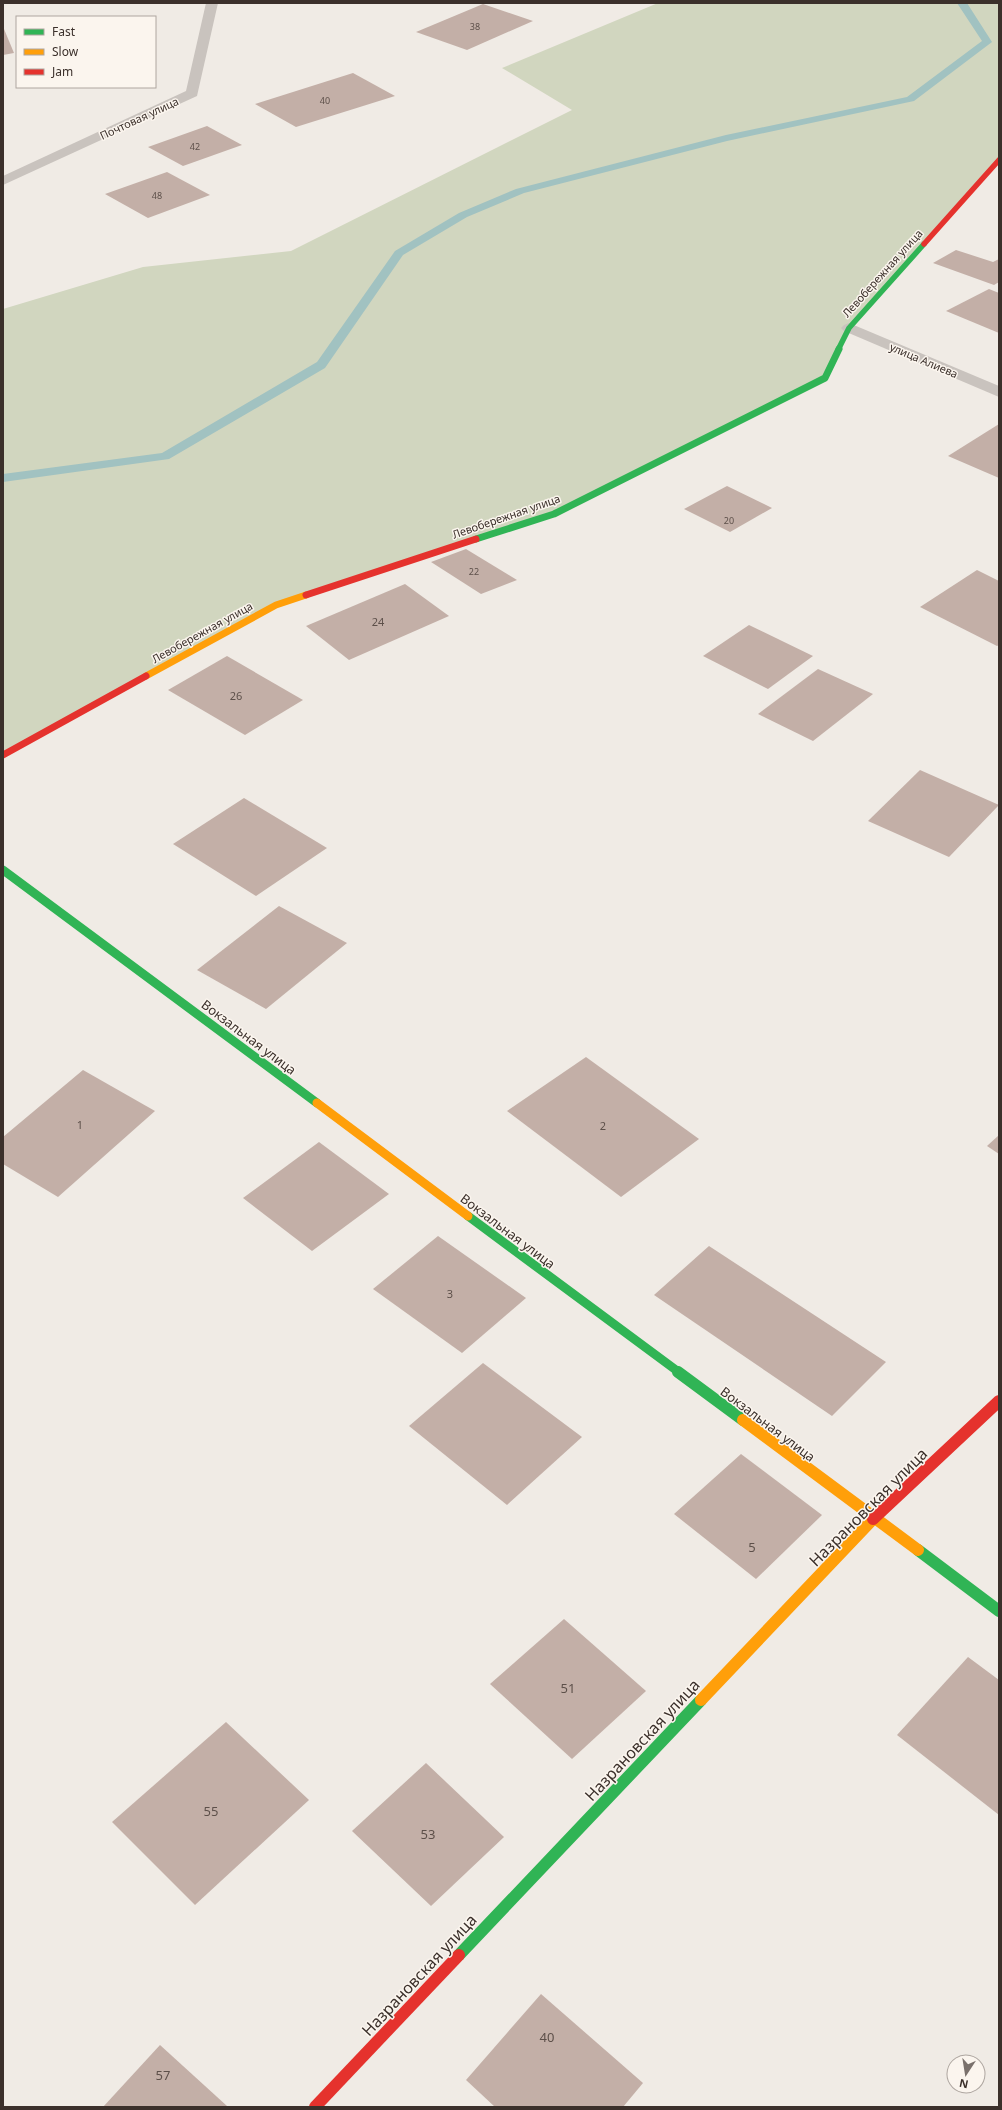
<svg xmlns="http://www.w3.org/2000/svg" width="1002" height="2110" font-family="'Noto Sans',sans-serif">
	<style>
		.green { fill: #d1d6bf }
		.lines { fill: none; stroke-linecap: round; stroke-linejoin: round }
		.stream { fill: #a1c2c1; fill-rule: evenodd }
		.building { fill: #c3afa7 }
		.street { fill: #c9c3be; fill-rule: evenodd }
		.fast-far3 { stroke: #30b455; stroke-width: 5.5 }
		.fast-far2 { stroke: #30b455; stroke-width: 7 }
		.fast-far1 { stroke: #30b455; stroke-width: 9 }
		.fast { stroke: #30b455; stroke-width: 12 }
		.slow-far2 { stroke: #ff9f0a; stroke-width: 7 }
		.slow-far1 { stroke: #ff9f0a; stroke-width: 9 }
		.slow { stroke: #ff9f0a; stroke-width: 12 }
		.jam-far2 { stroke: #e5322d; stroke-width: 5.5 }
		.jam-far1 { stroke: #e5322d; stroke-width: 7 }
		.jam { stroke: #e5322d; stroke-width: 12 }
		.labels { text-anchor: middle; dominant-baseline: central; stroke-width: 3; stroke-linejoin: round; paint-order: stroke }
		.far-number-label { font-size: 9px; fill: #5d504a }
		.far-street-label { font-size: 11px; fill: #3b302b; stroke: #fbf5ee }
		.number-label { font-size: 11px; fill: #5d504a }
		.street-label { font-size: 13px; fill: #3b302b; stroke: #fbf5ee }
		.near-number-label { font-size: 13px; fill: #5d504a }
		.near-street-label { font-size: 16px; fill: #3b302b; stroke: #fbf5ee }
	</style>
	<rect width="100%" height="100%" fill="#f0ebe5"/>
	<path class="green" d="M658,3H999V160L849,328L825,378L554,514L276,605L3,755V309L143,267L291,251L572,110L502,68Z"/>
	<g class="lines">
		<path class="stream" d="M957,3H967L992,42L914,101L727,141L524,193L467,217L403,255L325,368L169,459L3,482V474L162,453L317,362L395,251L459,213L516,189L726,135L907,97L982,41Z"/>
	</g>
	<g class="building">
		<path d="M483,4L533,21L467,50L416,32Z"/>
		<path d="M3,29H4L14,53L3,55Z"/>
		<path d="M353,73L395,96L296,127L255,104Z"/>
		<path d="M207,126L242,145L183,166L148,147Z"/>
		<path d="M167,172L210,195L148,218L105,194Z"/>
		<path d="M956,250L993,262L999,259V282L994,285L933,263Z"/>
		<path d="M989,289L999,293V333L946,311Z"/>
		<path d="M999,424V478L948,456Z"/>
		<path d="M727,486L772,508L730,532L684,509Z"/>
		<path d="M466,549L517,580L481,594L431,562Z"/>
		<path d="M977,570L999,581V645L997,646L920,607Z"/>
		<path d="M405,584L449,616L349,660L306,626Z"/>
		<path d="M749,625L813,656L768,689L703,656Z"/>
		<path d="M227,656L303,700L245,735L168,690Z"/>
		<path d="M818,669L873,694L813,741L758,714Z"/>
		<path d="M920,770L999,805L949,857L868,821Z"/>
		<path d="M244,798L327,848L256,896L173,844Z"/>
		<path d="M279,906L347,943L266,1009L197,970Z"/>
		<path d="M586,1057L699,1139L621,1197L507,1111Z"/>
		<path d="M83,1070L155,1111L58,1197L3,1164V1137Z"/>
		<path d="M999,1135V1154L987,1146Z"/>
		<path d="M319,1142L389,1194L312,1251L243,1198Z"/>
		<path d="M438,1236L526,1298L462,1353L373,1289Z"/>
		<path d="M709,1246L886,1362L832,1416L654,1295Z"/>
		<path d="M483,1363L582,1437L507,1505L409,1426Z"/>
		<path d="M741,1454L822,1515L756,1579L674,1514Z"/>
		<path d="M564,1619L646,1691L572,1759L490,1684Z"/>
		<path d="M968,1657L999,1680V1815L897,1735Z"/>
		<path d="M226,1722L309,1800L195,1905L112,1822Z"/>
		<path d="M426,1763L504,1837L431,1906L352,1831Z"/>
		<path d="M541,1994L643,2083L623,2107H495L466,2080Z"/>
		<path d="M160,2045L227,2106L226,2107H103Z"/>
	</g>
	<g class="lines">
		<g class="street">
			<path d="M206,3H218L197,96L3,185V176L186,91Z"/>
			<path d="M849,323L999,386V397L844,331L841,328L844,325Z"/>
		</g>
		<path class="fast-far3" d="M838,350L849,328L924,244"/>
		<path class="fast-far2" d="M476,539L554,514L825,378L839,349"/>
		<g class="fast-far1">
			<path d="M3,870L317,1103"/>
			<path d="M468,1216L680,1373"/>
		</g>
		<g class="fast">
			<path d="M678,1372L743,1420"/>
			<path d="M918,1550L999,1611"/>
			<path d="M459,1955L701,1700"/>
		</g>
		<path class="slow-far2" d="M146,676L276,605L306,595"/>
		<path class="slow-far1" d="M317,1103L468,1216"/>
		<g class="slow">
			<path d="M743,1420L918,1550"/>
			<path d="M701,1700L873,1519"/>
		</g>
		<path class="jam-far2" d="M924,244L999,160"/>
		<g class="jam-far1">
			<path d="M306,595L476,539"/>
			<path d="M3,755L146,676"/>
		</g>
		<g class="jam">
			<path d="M873,1519L999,1401"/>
			<path d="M315,2107L459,1955"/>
		</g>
	</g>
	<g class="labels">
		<g class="far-number-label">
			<text x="475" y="26">38</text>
			<text x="325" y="100">40</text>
			<text x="195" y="146">42</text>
			<text x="157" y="195">48</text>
			<text x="729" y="520">20</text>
			<text x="474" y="571">22</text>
		</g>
		<g class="far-street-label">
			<text transform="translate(139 118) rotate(-25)">Почтовая улица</text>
			<text transform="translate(882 273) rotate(-48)">Левобережная улица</text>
			<text transform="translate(924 360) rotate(23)">улица Алиева</text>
			<text transform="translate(506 516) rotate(-19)">Левобережная улица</text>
			<text transform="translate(202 632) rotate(-29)">Левобережная улица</text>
		</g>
		<g class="number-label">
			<text x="378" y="621">24</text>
			<text x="236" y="695">26</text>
			<text x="80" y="1124">1</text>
			<text x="603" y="1125">2</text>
			<text x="450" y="1293">3</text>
		</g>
		<g class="street-label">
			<text transform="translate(249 1037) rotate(37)">Вокзальная улица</text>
			<text transform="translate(508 1231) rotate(37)">Вокзальная улица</text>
			<text transform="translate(768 1424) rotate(37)">Вокзальная улица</text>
		</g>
		<g class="near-number-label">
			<text x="752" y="1547">5</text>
			<text x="568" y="1688">51</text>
			<text x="211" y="1811">55</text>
			<text x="428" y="1834">53</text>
			<text x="547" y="2037">40</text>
			<text x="163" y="2075">57</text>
		</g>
		<g class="near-street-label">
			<text transform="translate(868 1507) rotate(-45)">Назрановская улица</text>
			<text transform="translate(642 1740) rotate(-47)">Назрановская улица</text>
			<text transform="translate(419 1975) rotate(-47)">Назрановская улица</text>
		</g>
	</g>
	<rect width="1002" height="2110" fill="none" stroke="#3b302b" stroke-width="8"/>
	<rect x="16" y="16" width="140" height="72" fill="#fbf5ee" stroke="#aea6a0"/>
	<rect x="24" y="29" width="20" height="6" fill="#30b455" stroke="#aea6a0"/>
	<text x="52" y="36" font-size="12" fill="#3b302b">Fast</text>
	<rect x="24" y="49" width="20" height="6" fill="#ff9f0a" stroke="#aea6a0"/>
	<text x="52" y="56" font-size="12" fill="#3b302b">Slow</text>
	<rect x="24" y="69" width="20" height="6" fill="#e5322d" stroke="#aea6a0"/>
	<text x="52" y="76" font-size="12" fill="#3b302b">Jam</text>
	<g transform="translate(966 2074) rotate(192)"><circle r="19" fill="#fbf5ee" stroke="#aea6a0"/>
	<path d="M0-3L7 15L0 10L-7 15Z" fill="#7a716c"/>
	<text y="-6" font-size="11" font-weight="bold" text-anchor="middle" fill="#3b302b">N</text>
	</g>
</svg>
